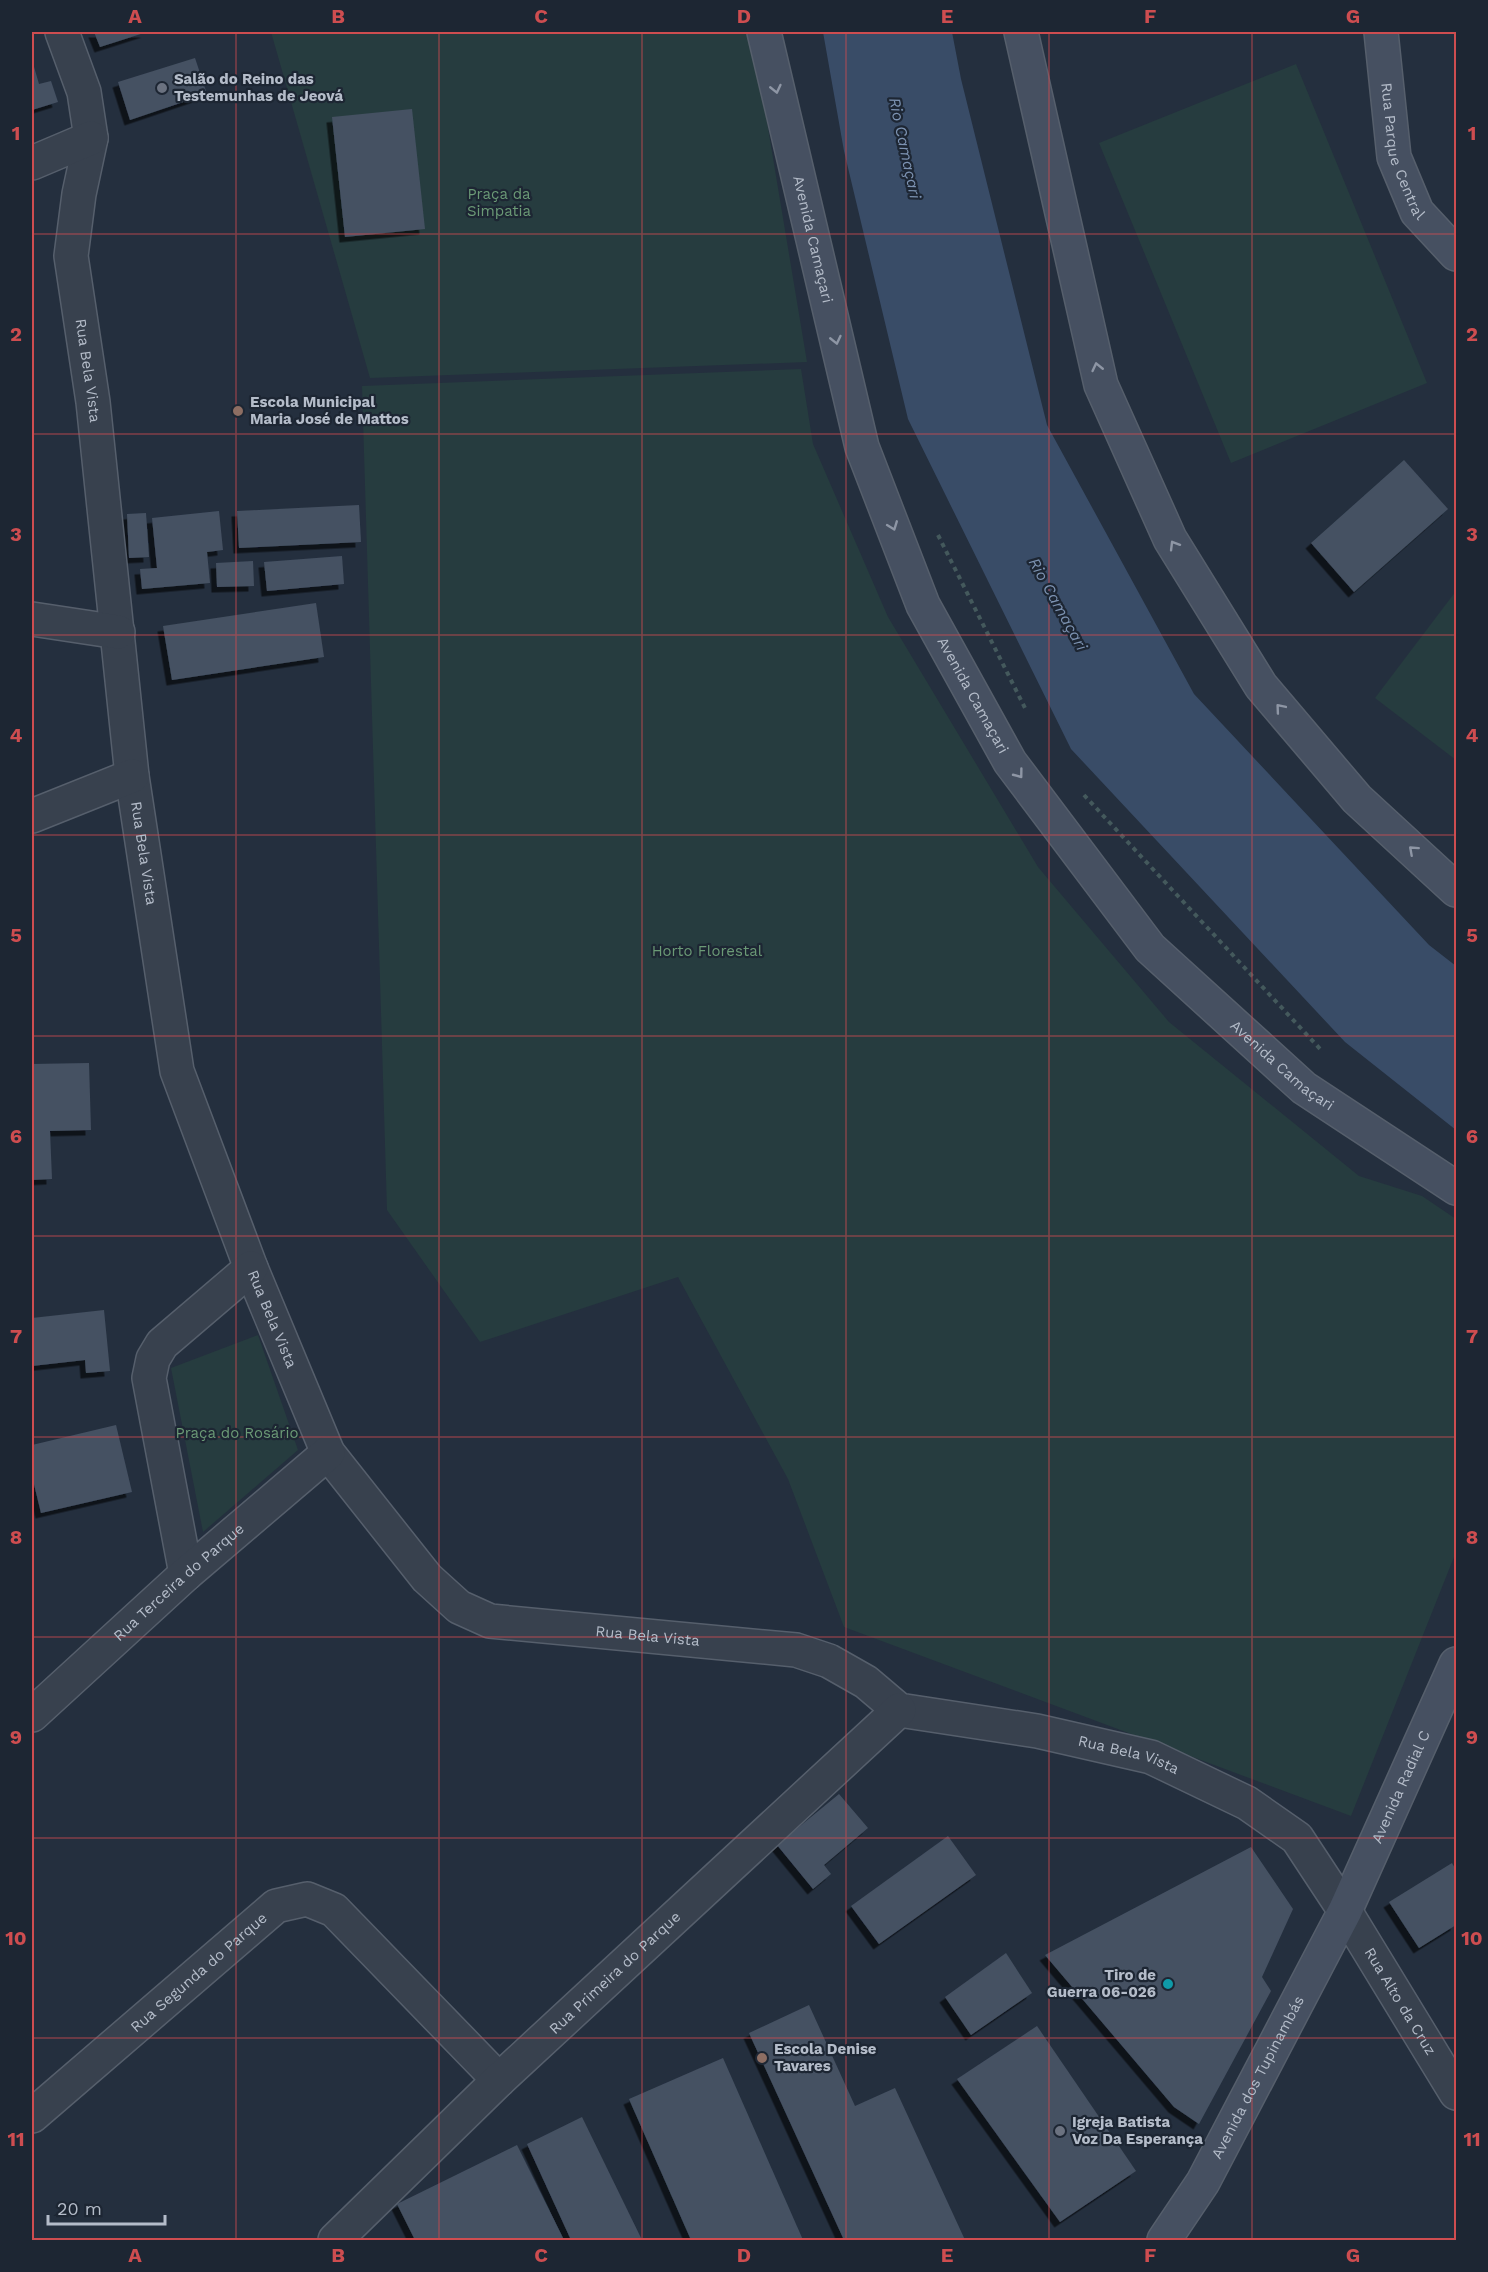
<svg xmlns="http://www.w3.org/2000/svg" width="1488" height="2272" font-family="'Work Sans',sans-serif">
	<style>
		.green { fill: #263c3f }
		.water { fill: #394c67 }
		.building { fill: #455162; filter: url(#shadow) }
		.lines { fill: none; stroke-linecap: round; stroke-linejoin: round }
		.street-casing { stroke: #565f6c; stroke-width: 36 }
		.secondary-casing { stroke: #565f6c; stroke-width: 36 }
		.path { stroke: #44595c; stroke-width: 4; stroke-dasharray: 4.5 4.5; stroke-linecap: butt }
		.street { stroke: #38414e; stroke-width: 33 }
		.secondary { stroke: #465061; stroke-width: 33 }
		.oneway { stroke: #8e96a5 }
		.grid { fill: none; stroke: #ce4d50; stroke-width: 1.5; stroke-opacity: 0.55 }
		.worship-dot { fill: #6b7280; stroke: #1d2633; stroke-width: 2 }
		.education-dot { fill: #8d6e63; stroke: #1d2633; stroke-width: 2 }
		.culture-dot { fill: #0f9aa8; stroke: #1d2633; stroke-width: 2 }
		.labels { text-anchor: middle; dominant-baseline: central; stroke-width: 4.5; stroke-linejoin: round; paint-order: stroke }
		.poi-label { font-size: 15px; font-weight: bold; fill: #b4bcc9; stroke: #1d2633; text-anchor: start }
		.street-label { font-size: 15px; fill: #b4bcc9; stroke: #1d2633 }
		.park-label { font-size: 15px; fill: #6b9a76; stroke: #1d2633 }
		.water-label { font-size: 16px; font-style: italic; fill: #7c92b1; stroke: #1d2633 }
		.neatline { fill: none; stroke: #ce4d50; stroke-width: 2 }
		.grid-label { font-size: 20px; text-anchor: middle; font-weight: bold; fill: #ce4d50 }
	</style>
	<defs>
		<filter id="shadow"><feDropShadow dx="-5.5" dy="5.5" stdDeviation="0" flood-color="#0009"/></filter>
	</defs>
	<rect width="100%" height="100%" fill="#242f3e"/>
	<g class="green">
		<path d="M271,32H752L807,362L370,378Z"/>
		<path d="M1296,64L1427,383L1231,463L1099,143Z"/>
		<path d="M801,369L813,444L888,617L1038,867L1169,1022L1359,1176L1422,1196L1456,1219V1552L1351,1816L844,1627L788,1479L678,1277L480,1342L387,1210L362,386Z"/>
		<path d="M1456,591V760L1375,698Z"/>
		<path d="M258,1335L298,1450L203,1532L171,1368Z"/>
	</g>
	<path class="water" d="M823,32H952L961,79L1047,425L1194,694L1429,945L1456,966V1130L1345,1042L1071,749L908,419L844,151Z"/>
	<g class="building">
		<path d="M94,32H147L100,47Z"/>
		<path d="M195,58L207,94L130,120L118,82Z"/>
		<path d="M32,60L39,84L51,81L58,102L32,110Z"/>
		<path d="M412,109L425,229L345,237L332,117Z"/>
		<path d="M1404,460L1448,509L1354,592L1311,543Z"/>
		<path d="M359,505L361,542L239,548L237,511Z"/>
		<path d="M219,511L223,550L207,552L210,583L142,589L140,569L157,568L152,518Z"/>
		<path d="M146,513L149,557L129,558L127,514Z"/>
		<path d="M342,556L344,584L267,591L264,562Z"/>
		<path d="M253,561L254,586L217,587L216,563Z"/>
		<path d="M316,603L324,657L172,680L163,626Z"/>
		<path d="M89,1063L91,1130L50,1131L52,1179L32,1180V1064Z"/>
		<path d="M104,1310L110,1371L86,1373L85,1360L32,1366V1318Z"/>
		<path d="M116,1425L132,1492L41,1513L32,1476V1445Z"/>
		<path d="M839,1794L868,1828L824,1865L831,1874L813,1889L777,1845Z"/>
		<path d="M948,1836L976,1875L879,1944L851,1906Z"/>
		<path d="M1251,1847L1293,1909L1262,1977L1271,1991L1199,2124L1174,2107L1045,1955Z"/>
		<path d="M1452,1863L1456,1870V1925L1419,1948L1389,1902Z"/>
		<path d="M1006,1953L1032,1993L971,2035L945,1997Z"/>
		<path d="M809,2005L855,2106L895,2088L965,2240H844L749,2033Z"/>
		<path d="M1037,2026L1136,2171L1060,2222L957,2079Z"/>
		<path d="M723,2058L803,2240H691L629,2099Z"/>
		<path d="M582,2117L642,2240H571L527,2144Z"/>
		<path d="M517,2145L564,2240H415L397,2204Z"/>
	</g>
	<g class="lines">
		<g class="street-casing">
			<g id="street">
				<path id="s1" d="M62,32L84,92L91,138L79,194L71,256L93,402L132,776L177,1071L251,1268L328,1453L427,1578L459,1607L490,1621L796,1650L829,1661L866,1682L899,1710L1037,1731L1151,1757L1247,1803L1297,1838L1345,1911L1456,2093"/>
				<path d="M32,163L91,138"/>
				<path d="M32,619L118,632"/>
				<path d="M32,816L132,776"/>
				<path d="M186,1574L149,1378L153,1359L162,1344L251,1268"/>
				<path id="s2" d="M32,1715L186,1574L328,1453"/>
				<path id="s3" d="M32,2116L276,1906L307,1899L334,1910L499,2080"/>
				<path id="s4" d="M335,2240L499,2080L899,1710"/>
			</g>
		</g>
		<g class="secondary-casing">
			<g id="secondary">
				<path id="s5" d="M764,32L862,447L923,605L1010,762L1150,948L1304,1088L1456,1188"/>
				<path d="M1021,32L1101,385L1170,539L1261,686L1357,799L1456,890"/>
				<path id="s6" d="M1381,32L1394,157L1417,212L1456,254"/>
				<path id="s7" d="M1164,2240L1203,2182L1345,1911L1456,1664"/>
			</g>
		</g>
		<g class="path">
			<path d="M938,535L1025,708"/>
			<path d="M1084,795L1322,1051"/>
		</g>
		<use href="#street" class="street"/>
		<use href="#secondary" class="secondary"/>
	</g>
	<defs><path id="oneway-chevron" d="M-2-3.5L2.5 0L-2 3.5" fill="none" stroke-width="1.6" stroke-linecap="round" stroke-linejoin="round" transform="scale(1.5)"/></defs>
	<g class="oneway">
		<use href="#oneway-chevron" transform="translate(776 89) rotate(77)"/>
		<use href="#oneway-chevron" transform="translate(836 340) rotate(77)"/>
		<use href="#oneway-chevron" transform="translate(1097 367) rotate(-103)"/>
		<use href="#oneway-chevron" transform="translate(893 526) rotate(69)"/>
		<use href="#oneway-chevron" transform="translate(1174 545) rotate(-121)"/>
		<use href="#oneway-chevron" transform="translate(1280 708) rotate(-130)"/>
		<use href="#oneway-chevron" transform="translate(1019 774) rotate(53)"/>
		<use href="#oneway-chevron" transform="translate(1413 850) rotate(-138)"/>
	</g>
	<path class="grid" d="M236,32V2240M439,32V2240M642,32V2240M846,32V2240M1049,32V2240M1252,32V2240M32,234H1456M32,434H1456M32,635H1456M32,835H1456M32,1036H1456M32,1236H1456M32,1437H1456M32,1637H1456M32,1838H1456M32,2038H1456"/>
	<g class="worship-dot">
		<circle cx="162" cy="88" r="6"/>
		<circle cx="1060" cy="2131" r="6"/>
	</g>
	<g class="education-dot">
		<circle cx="238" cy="411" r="6"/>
		<circle cx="762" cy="2058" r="6"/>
	</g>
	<circle class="culture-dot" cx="1168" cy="1984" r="6"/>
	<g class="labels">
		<g class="poi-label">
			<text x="174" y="79">Salão do Reino das<tspan x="174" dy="17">Testemunhas de Jeová</tspan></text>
			<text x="250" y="402">Escola Municipal<tspan x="250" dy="17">Maria José de Mattos</tspan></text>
			<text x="1156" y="1975" text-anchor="end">Tiro de<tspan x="1156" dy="17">Guerra 06-026</tspan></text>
			<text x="774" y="2049">Escola Denise<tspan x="774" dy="17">Tavares</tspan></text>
			<text x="1072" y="2122">Igreja Batista<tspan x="1072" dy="17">Voz Da Esperança</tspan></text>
		</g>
		<g class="street-label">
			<text stroke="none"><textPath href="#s6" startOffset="122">Rua Parque Central</textPath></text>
			<text stroke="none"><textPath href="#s5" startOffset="213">Avenida Camaçari</textPath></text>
			<text stroke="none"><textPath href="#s1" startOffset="346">Rua Bela Vista</textPath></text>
			<text stroke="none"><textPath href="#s5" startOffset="699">Avenida Camaçari</textPath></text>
			<text stroke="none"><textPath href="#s1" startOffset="832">Rua Bela Vista</textPath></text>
			<text stroke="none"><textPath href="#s5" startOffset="1185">Avenida Camaçari</textPath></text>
			<text stroke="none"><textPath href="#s1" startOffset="1318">Rua Bela Vista</textPath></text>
			<text stroke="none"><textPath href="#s2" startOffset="198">Rua Terceira do Parque</textPath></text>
			<text stroke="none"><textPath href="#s1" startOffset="1858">Rua Bela Vista</textPath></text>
			<text stroke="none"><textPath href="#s1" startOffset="2362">Rua Bela Vista</textPath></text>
			<text stroke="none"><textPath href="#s7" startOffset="512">Avenida Radial C</textPath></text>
			<text stroke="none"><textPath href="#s3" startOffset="220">Rua Segunda do Parque</textPath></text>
			<text stroke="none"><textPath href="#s4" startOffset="387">Rua Primeira do Parque</textPath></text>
			<text stroke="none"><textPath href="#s1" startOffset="2745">Rua Alto da Cruz</textPath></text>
			<text stroke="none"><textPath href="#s7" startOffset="188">Avenida dos Tupinambás</textPath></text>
		</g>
		<g class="park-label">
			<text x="499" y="194">Praça da<tspan x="499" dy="17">Simpatia</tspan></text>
			<text x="707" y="951">Horto Florestal</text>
			<text x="237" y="1433">Praça do Rosário</text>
		</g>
		<g class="water-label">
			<text transform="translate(905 148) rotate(78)">Rio Camaçari</text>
			<text transform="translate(1058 604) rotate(61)">Rio Camaçari</text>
		</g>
	</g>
	<rect width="1488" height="2272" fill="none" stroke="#1d2633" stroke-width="66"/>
	<path d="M48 2215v9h117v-9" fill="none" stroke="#b4bcc9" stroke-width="3"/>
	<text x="57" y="2215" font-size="18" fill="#b4bcc9" stroke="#1d2633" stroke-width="4.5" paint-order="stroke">20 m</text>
	<rect x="33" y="33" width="1422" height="2206" class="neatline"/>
	<g class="grid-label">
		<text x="135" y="23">A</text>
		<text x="338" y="23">B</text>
		<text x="541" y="23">C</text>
		<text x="744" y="23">D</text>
		<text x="947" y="23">E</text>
		<text x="1150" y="23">F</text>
		<text x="1353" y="23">G</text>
		<text x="16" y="140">1</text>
		<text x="1472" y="140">1</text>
		<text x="16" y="341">2</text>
		<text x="1472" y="341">2</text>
		<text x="16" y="541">3</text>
		<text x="1472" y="541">3</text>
		<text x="16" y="742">4</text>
		<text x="1472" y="742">4</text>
		<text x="16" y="942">5</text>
		<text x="1472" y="942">5</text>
		<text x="16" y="1143">6</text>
		<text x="1472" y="1143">6</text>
		<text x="16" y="1343">7</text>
		<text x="1472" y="1343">7</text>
		<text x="16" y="1544">8</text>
		<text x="1472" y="1544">8</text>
		<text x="16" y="1744">9</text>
		<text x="1472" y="1744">9</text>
		<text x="16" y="1945">10</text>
		<text x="1472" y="1945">10</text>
		<text x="16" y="2146">11</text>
		<text x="1472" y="2146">11</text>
		<text x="135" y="2262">A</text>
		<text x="338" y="2262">B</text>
		<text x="541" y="2262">C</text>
		<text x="744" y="2262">D</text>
		<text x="947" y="2262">E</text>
		<text x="1150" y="2262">F</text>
		<text x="1353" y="2262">G</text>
	</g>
</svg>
